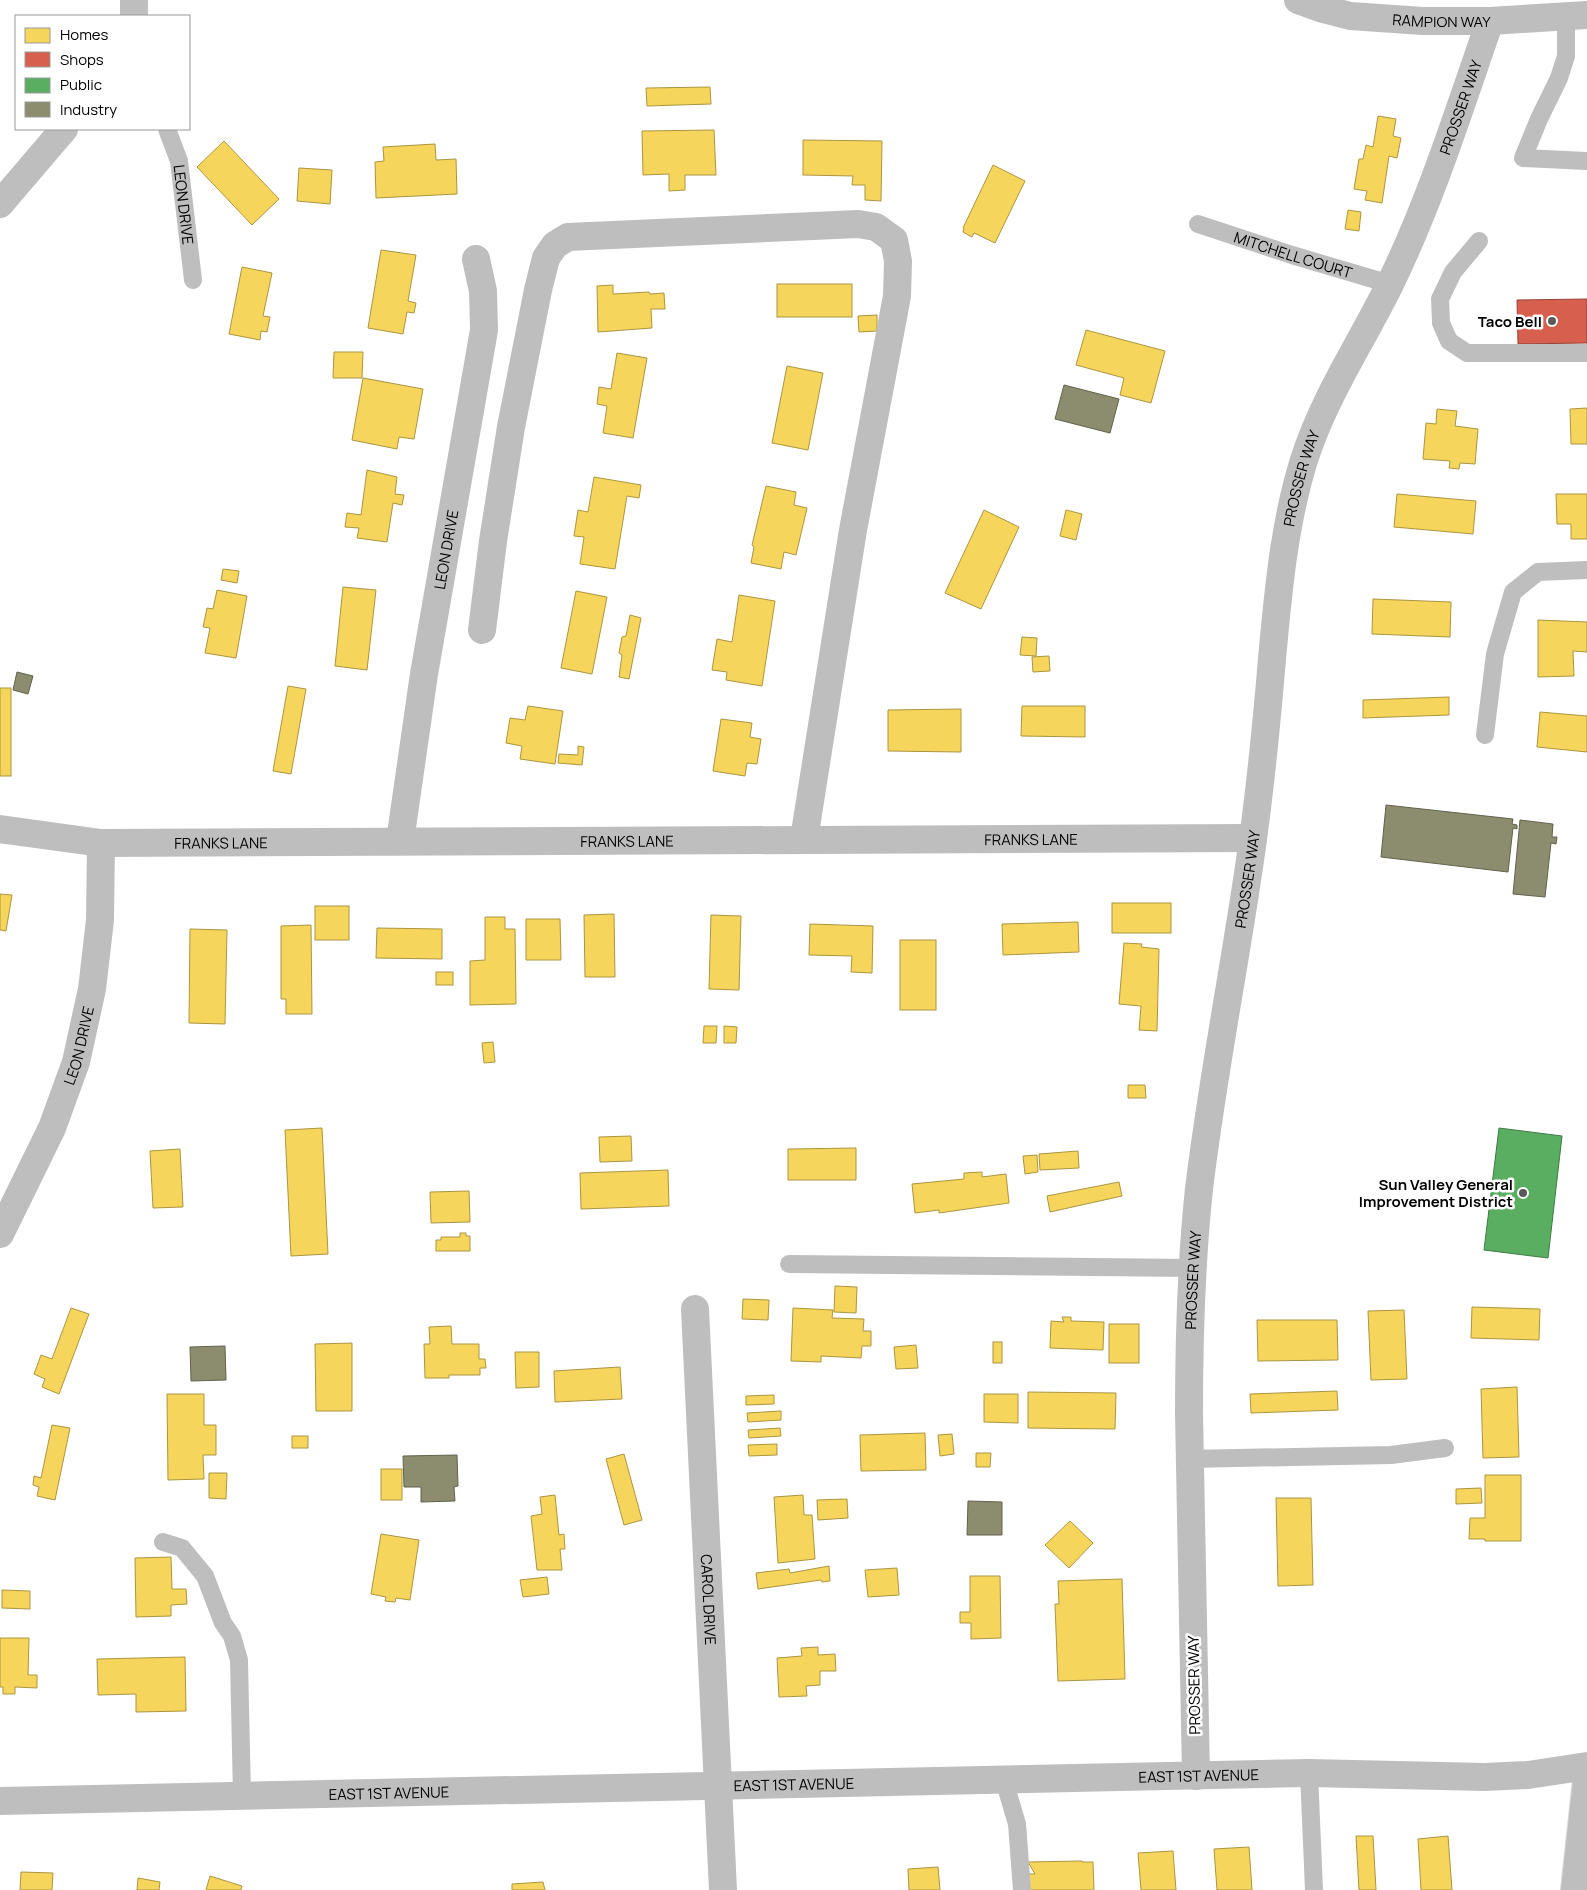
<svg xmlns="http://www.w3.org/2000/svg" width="1587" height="1890" font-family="Manrope,sans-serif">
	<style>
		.homes { fill: #f6d55c; stroke: #ac9540 }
		.shops { fill: #d6604d; stroke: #964336 }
		.public { fill: #5aae61; stroke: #3f7a44 }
		.industry { fill: #8c8c6e; stroke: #62624d }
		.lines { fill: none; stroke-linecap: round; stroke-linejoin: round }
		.primary-casing { stroke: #dbdbdb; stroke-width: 30 }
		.lane { stroke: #bebebe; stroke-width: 18 }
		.street { stroke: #bebebe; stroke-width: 28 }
		.primary { stroke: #bebebe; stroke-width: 28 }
		.poi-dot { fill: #595959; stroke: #fff; stroke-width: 2 }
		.labels { text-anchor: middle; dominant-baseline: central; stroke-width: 5; stroke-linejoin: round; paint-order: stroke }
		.street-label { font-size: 15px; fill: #000; stroke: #fff }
		.poi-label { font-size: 15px; font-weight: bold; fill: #000; stroke: #fff; text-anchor: end }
	</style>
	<rect width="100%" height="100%" fill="#fff"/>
	<g class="homes">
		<path d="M710,87L711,104L647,106L646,88Z"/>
		<path d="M1378,116L1396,119L1393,136L1401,138L1397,158L1389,156L1382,203L1365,200L1367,191L1354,189L1359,159H1363L1366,145L1373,147Z"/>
		<path d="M714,130L716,175H685V190L669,191V174L643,175L642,131Z"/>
		<path d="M803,140L882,141L881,201L865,200V185H852L853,176L803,175Z"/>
		<path d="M224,141L279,199L252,225L197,167Z"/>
		<path d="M435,144L436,160L456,159L457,194L376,198L375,162L384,161L383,147Z"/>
		<path d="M993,165L1025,181L995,243L974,233L972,237L963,232L964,228H963Z"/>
		<path d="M299,168L332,170L330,204L297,201Z"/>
		<path d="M1348,210L1361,212L1359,231L1345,229Z"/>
		<path d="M381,250L416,255L408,301L416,303L414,313L407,312L403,334L368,328Z"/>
		<path d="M242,267L272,273L263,316L270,317L267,332L261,331L260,340L229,334Z"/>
		<rect x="777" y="284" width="75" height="33"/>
		<path d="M613,285V294L649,292L650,294L664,293L665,309H651L652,328L598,332L597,286Z"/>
		<path d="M877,315V331L859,332L858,316Z"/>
		<path d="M1086,330L1165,351L1151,403L1120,395L1124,378L1076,365Z"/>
		<path d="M334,352H363L362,378H333Z"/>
		<path d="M617,353L647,358L633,438L603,433L607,406L597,404L599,387L611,389Z"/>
		<path d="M787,366L823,373L808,450L772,443Z"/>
		<path d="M363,378L423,389L414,439L399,437L397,449L352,440Z"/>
		<path d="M1587,408V444H1571L1570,409Z"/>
		<path d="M1437,409L1457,411L1455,426L1478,429L1475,464L1460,463L1459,469L1449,468L1450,461L1423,459L1426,423L1436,424Z"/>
		<path d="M367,470L397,477L395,494L404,495L402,505L393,503L387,542L357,538L359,528L345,527L347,513L361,515Z"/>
		<path d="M594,477L641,485L639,498L627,496L615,569L580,564L584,537L574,536L578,510L588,512Z"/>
		<path d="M766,486L796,492L794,505L807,508L796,555L784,552L781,569L751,563L754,547L752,545Z"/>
		<path d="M1397,494L1476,501L1473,534L1394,527Z"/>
		<path d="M1556,494H1587V539H1571V524H1557Z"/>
		<path d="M984,510L1019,527L981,609L945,593Z"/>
		<path d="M1066,510L1082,514L1076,540L1060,536Z"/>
		<path d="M223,569L239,571L237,583L221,580Z"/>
		<path d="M343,587L376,590L367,670L335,666Z"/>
		<path d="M217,590L247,596L236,658L205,653L210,628L203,627L207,608L213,609Z"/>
		<path d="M576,591L607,597L592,674L561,668Z"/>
		<path d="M739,595L775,601L762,686L726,680L727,672L712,670L717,639L732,642Z"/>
		<path d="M1373,599L1451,602L1450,637L1372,634Z"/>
		<path d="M630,615L641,618L629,679L619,677L622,655L619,653L622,637L626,636Z"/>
		<path d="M1538,620L1587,622V652L1573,651L1574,676L1538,677Z"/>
		<path d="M1022,637L1037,638L1036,656L1020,655Z"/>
		<path d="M1049,656L1050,671L1033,672L1032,657Z"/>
		<path d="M288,686L306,689L291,774L273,771Z"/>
		<rect x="0" y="688" width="11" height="88"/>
		<path d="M1449,697V715L1363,718V700Z"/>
		<path d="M528,706L563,711L555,764L520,759L522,746L506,743L510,718L525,720Z"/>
		<path d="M1022,706H1085V737L1021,736Z"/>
		<path d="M961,709V752L888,751V710Z"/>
		<path d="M1540,712L1587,716V752L1537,747Z"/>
		<path d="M721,719L752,723L750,737L761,739L757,764L747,763L745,776L713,771Z"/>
		<path d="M578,746L584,747L582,765L558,763L559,754L578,755Z"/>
		<path d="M0,894L12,895L6,931L0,930Z"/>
		<rect x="1112" y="903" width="59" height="30"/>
		<rect x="315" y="906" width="34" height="34"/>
		<path d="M614,914L615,977H585L584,915Z"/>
		<path d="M711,915L741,916L739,990L709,989Z"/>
		<path d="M485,917H505V929H515L516,1004L470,1005V961L485,960Z"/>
		<path d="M526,919H560L561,960H526Z"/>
		<path d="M1078,922L1079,952L1003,955L1002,924Z"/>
		<path d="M810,924L873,926L872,973L851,972L852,956L809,955Z"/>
		<path d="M311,925L312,1014H286V999H281V926Z"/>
		<path d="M377,928L442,929V959L376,958Z"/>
		<path d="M190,929L227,930L225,1024L189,1023Z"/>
		<rect x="900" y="940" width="36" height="70"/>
		<path d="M1124,943L1142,944L1141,947L1159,949L1157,1031L1139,1030L1141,1006L1119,1004Z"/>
		<rect x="436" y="972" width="17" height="13"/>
		<path d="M704,1026H717L716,1043H703Z"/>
		<path d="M724,1026L737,1027L736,1043H724Z"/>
		<path d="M493,1042L495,1062L484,1063L482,1043Z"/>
		<path d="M1128,1085H1145L1146,1098H1128Z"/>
		<path d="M322,1128L328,1254L291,1256L285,1130Z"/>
		<path d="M631,1136L632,1161L600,1162L599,1137Z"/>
		<path d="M856,1148V1180H788V1149Z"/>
		<path d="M180,1149L183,1207L153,1208L150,1151Z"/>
		<path d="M1078,1151L1079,1168L1040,1170L1039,1154Z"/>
		<path d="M1037,1155L1038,1172L1025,1174L1023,1156Z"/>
		<path d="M668,1170L669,1206L581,1209L580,1173Z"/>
		<path d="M982,1172V1177L1006,1174L1009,1203L939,1213V1210L915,1213L912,1184L964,1179V1173Z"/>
		<path d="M1119,1182L1122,1196L1050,1212L1047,1196Z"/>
		<path d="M469,1191L470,1222L431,1223L430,1192Z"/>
		<path d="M460,1233H466V1236H470V1251H436V1240H441V1237H460Z"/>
		<path d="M835,1286L857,1287L856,1313L834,1312Z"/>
		<path d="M743,1299L769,1300L768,1320L742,1319Z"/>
		<path d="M1472,1307L1540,1309L1539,1340L1471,1338Z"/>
		<path d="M71,1308L89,1314L59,1394L42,1387L45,1379L34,1374L41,1355L52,1359Z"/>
		<path d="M793,1308L833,1310L832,1318L864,1319L863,1331H871V1346H862L861,1358L821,1356V1362L791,1361Z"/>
		<path d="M1404,1310L1407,1379L1371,1380L1368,1311Z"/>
		<path d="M1062,1317H1071V1321L1104,1322L1103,1350L1050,1348L1051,1321L1064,1322Z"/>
		<path d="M1257,1320H1337L1338,1360L1258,1361Z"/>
		<rect x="1109" y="1324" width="30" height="39"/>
		<path d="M451,1326L452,1344H479V1359H485L486,1368H480V1375H449V1378H425L424,1344H430L429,1327Z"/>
		<rect x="993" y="1342" width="9" height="21"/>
		<path d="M352,1343V1411H316L315,1344Z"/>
		<path d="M916,1345L918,1368L896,1369L894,1347Z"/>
		<path d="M515,1352H539V1387L516,1388Z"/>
		<path d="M620,1367L622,1399L555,1402L554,1371Z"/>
		<path d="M1517,1387L1519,1457L1483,1458L1481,1389Z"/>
		<path d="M1337,1391L1338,1410L1251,1413L1250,1394Z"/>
		<path d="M1028,1392L1116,1393L1115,1429L1028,1428Z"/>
		<path d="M167,1394H204V1425H216V1455H203L204,1479L168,1480Z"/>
		<path d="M984,1394H1018V1423L984,1422Z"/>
		<path d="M774,1395V1404L746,1405V1396Z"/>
		<path d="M781,1411V1420L748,1422L747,1413Z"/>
		<path d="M52,1425L70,1428L55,1500L37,1496L39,1487L33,1485L34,1476L41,1478Z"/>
		<path d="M780,1428L781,1436L749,1438L748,1430Z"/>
		<path d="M925,1433L926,1470L861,1471L860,1435Z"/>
		<path d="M952,1434L954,1454L940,1456L938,1435Z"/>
		<rect x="292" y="1436" width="16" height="12"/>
		<path d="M777,1444V1455L749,1456L748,1445Z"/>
		<path d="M976,1453H991L990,1467H976Z"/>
		<path d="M624,1454L642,1520L624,1525L606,1459Z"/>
		<rect x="381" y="1469" width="21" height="31"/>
		<path d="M209,1473H227L226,1499L209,1498Z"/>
		<path d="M1485,1475H1521V1541H1485V1539H1469L1470,1518H1485Z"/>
		<path d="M1481,1488L1482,1503L1456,1504V1489Z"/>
		<path d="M555,1495L559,1535L564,1534L565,1549H560L562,1570H537L531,1516L542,1514L540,1497Z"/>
		<path d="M803,1495L804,1515H812L815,1559L778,1563L774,1497Z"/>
		<path d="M1276,1498H1311L1313,1585L1278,1586Z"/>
		<path d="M847,1499L848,1518L818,1520L817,1500Z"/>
		<path d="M1070,1521L1093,1543L1069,1568L1045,1545Z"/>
		<path d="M381,1534L419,1540L410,1600L396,1598L395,1602L385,1601L386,1597L371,1594Z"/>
		<path d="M171,1557L172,1589H186L187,1604L171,1605V1616L136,1617L135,1558Z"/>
		<path d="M829,1566L830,1581L822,1582L821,1580L758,1589L756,1573L789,1569L790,1573Z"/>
		<path d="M897,1568L899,1595L868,1597L865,1570Z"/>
		<path d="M970,1576H1000L1001,1638L971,1639V1623H960V1612H970Z"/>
		<path d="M547,1577L549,1594L523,1597L520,1580Z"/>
		<path d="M1122,1579L1125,1679L1058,1681L1055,1604H1059L1058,1581Z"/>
		<path d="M2,1590L30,1591V1609L2,1608Z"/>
		<path d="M0,1638H29L28,1675H37V1688L15,1687V1694H3V1687H0Z"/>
		<path d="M818,1647V1655L835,1654L836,1671H820V1685L806,1686L807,1696L779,1697L777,1658L802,1656L801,1648Z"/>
		<path d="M185,1657L186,1711L136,1712V1694L98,1695L97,1659Z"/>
		<path d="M1356,1836H1373L1376,1890H1359Z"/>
		<path d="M1448,1836L1452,1890H1421L1418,1839Z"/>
		<path d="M1249,1847L1252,1890H1217L1214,1849Z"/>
		<path d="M1173,1851L1176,1890H1141L1138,1853Z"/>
		<path d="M1082,1861V1862H1093L1094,1890H1023V1874H1035L1028,1862Z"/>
		<path d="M938,1867L940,1890H909L908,1869Z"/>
		<path d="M21,1872L53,1873L52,1890H20Z"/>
		<path d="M210,1876L242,1886L241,1890H206Z"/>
		<path d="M138,1878L160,1882L159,1890H137Z"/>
		<path d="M543,1882L545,1890H512V1884Z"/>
	</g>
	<path class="shops" d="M1587,299V343L1518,344L1517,300Z"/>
	<path class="public" d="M1499,1128L1562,1136L1548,1258L1484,1250Z"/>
	<g class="industry">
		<path d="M1064,385L1119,399L1110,433L1055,419Z"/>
		<path d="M17,672L33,676L28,694L13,690Z"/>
		<path d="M1386,805L1513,819L1512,824L1517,825V829L1513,828L1508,872L1381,857Z"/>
		<path d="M1520,820L1553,824L1552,837H1557L1556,844L1551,843L1545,897L1513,894Z"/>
		<path d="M225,1346L226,1380L191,1381L190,1347Z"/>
		<path d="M457,1455L458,1486L454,1487L455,1501L421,1502V1487H404L403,1456Z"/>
		<path d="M968,1501L1002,1502V1535H967Z"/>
	</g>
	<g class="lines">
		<g class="primary-casing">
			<path id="primary" d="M1575,1890L1587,1780"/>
		</g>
		<g class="lane">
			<path d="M1566,16V56L1559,78L1539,119L1523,158L1587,161"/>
			<path id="s1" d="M167,129L179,161L193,280"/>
			<path id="s2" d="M1198,224L1292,255L1390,284"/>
			<path d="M1479,241L1453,272L1440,299L1441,323L1449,341L1467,353H1587"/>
			<path d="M1485,735L1495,654L1513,592L1538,572L1587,570"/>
			<path d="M789,1264L1193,1268"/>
			<path d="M1189,1459L1391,1455L1445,1448"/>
			<path d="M163,1542L182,1548L205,1576L223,1623L232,1636L239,1660L242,1796"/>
			<path d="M1309,1773L1314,1890"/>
			<path d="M1004,1780L1017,1824L1022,1890"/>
		</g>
		<g class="street">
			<path id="s3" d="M1298,0L1323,9L1350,16L1423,21H1490L1587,15"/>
			<path d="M134,16V0"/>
			<path d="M0,204L64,129"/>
			<path d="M482,630L493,541L511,427L538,290L546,258L555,245L568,237L858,224L876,227L894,240L898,261L897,296L853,530L804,839"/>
			<path id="s4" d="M0,829L101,843L1253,838"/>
			<path id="s5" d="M400,841L424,674L484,330L483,291L476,259"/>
			<path id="s6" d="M0,1234L52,1128L76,1062L92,989L100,920L101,843"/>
			<path id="s7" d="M695,1309L723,1890"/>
			<path id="s8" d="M1196,1776L1189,1413C1189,1339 1191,1264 1199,1189C1213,1072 1237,956 1253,839C1261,780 1267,719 1272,659C1278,593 1284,524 1304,460C1324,397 1361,343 1390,284C1431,200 1459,110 1490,21"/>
			<path id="s9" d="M0,1801L1309,1773L1485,1777L1528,1775L1587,1766"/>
		</g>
		<use href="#primary" class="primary"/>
	</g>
	<g class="poi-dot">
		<circle cx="1552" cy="321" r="5"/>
		<circle cx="1523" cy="1193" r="5"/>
	</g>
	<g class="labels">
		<g class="street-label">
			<text stroke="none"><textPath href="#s3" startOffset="146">RAMPION WAY</textPath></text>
			<text stroke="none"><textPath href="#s8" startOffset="1711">PROSSER WAY</textPath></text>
			<text stroke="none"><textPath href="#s1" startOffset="78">LEON DRIVE</textPath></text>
			<text stroke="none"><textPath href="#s2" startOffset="100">MITCHELL COURT</textPath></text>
			<text stroke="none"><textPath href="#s8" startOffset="1306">PROSSER WAY</textPath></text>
			<text stroke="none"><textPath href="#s5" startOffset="295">LEON DRIVE</textPath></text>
			<text stroke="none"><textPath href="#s4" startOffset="1032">FRANKS LANE</textPath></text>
			<text stroke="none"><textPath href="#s4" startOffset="628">FRANKS LANE</textPath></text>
			<text stroke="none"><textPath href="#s4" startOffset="222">FRANKS LANE</textPath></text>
			<text stroke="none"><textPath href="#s8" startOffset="901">PROSSER WAY</textPath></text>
			<text stroke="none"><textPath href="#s6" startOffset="205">LEON DRIVE</textPath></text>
			<text stroke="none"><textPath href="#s8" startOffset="496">PROSSER WAY</textPath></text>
			<text stroke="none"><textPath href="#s7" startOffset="291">CAROL DRIVE</textPath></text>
			<text transform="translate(1194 1685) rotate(-91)">PROSSER WAY</text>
			<text stroke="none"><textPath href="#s9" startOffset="1199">EAST 1ST AVENUE</textPath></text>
			<text stroke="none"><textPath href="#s9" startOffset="794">EAST 1ST AVENUE</textPath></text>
			<text stroke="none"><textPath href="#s9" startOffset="389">EAST 1ST AVENUE</textPath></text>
		</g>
		<g class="poi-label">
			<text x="1542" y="321">Taco Bell</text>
			<text x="1513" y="1184">Sun Valley General<tspan x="1513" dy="17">Improvement District</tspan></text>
		</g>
	</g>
	<rect x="15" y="15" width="175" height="115" fill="#ffffff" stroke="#999999"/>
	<rect x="25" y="28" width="25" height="15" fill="#f6d55c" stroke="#999999"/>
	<text x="60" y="40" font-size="15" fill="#000000">Homes</text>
	<rect x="25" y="52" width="25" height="15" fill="#d6604d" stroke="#999999"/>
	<text x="60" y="65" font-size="15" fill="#000000">Shops</text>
	<rect x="25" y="78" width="25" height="15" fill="#5aae61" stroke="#999999"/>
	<text x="60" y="90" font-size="15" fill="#000000">Public</text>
	<rect x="25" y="102" width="25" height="15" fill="#8c8c6e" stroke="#999999"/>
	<text x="60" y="115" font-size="15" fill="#000000">Industry</text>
</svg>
